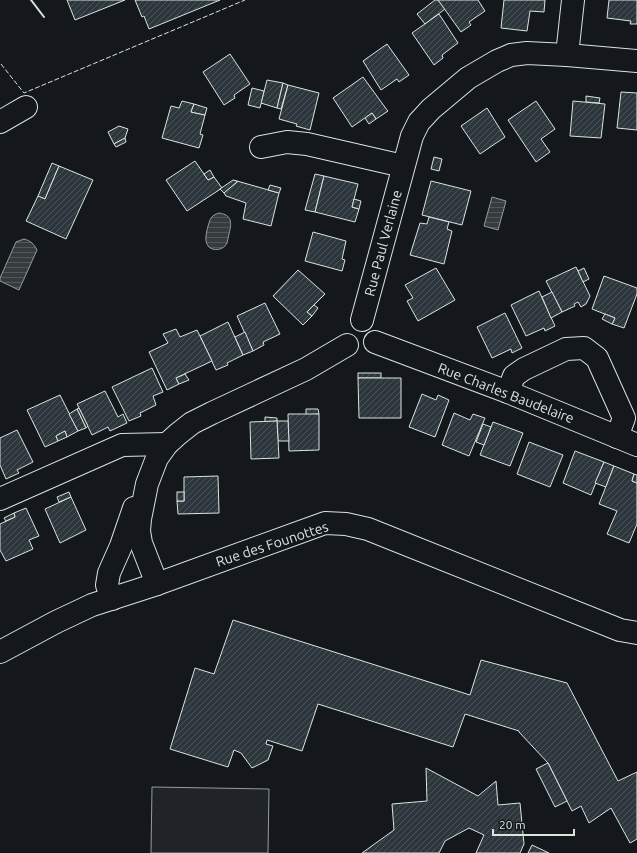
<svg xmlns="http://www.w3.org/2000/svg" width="637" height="853" font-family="Ubuntu,sans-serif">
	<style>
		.green { fill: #202428; stroke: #939e99 }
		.water { fill: url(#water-rules); stroke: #939e99 }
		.building { fill: url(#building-hatch); stroke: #d8e6dc }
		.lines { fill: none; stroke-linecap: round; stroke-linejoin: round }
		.minor-casing { stroke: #d8e6dc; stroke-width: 24 }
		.minor { stroke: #14181c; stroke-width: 22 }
		.fence { stroke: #d8e6dc; stroke-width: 1; stroke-dasharray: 5 2; stroke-linecap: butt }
		.wall { stroke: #d8e6dc; stroke-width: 2 }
		.labels { text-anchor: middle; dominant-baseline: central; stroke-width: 3; stroke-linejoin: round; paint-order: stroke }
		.street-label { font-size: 14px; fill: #d8e6dc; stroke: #14181c }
	</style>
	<defs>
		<pattern id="water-rules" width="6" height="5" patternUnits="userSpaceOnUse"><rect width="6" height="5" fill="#363b3e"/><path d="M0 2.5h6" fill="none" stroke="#525759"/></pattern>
		<pattern id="building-hatch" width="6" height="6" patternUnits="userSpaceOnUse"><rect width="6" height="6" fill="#2c363c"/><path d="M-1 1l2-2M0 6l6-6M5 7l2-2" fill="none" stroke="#4a5358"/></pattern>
	</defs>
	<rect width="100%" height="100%" fill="#14181c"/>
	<path class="green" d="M152,787L269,789L268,853H151Z"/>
	<g class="water">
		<path d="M492,197L506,201L498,230L484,226Z"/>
		<path d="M219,213C232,215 232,222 229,234C228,237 228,240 227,243C224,250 213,252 208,246C207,244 206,242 206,240C205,236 209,221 211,218C213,215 216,214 219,213Z"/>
		<path d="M24,239C31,241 34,244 37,250L19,290L0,281V278L16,242Z"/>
	</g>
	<g class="building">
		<path d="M67,0H125L75,20Z"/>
		<path d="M135,0H220L149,29L144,16L142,17Z"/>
		<path d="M435,0H438L445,9L425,24L417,14Z"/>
		<path d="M438,0H478L485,11L469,22L471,25L461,32Z"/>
		<path d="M504,0H545L544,12L530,11L527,31L501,28Z"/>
		<path d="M609,0H637V24H630L631,21L607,18Z"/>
		<path d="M439,14L458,43L442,55L443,58L434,65L412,33Z"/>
		<path d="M387,44L409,75L399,82L397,79L381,90L363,61Z"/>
		<path d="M230,54L250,84L234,95L235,98L224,105L203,72Z"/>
		<path d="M363,77L387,110L388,111L376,119L372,113L352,127L333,98Z"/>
		<path d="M267,80L283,83L277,108L261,103Z"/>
		<path d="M283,83L288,85L281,109L277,108Z"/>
		<path d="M288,85L319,93L310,130L296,126L297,124L279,119Z"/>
		<path d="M252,88L264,91L260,108L248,105Z"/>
		<path d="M621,92L637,93V130L617,128Z"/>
		<path d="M586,96L600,98L599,103L586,102Z"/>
		<path d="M182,101L194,104L191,112L205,115L200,134L203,135L199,148L162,138L171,106L179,108Z"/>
		<path d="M536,101L555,129L541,139L550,152L536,162L508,120Z"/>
		<path d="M573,101L605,104L601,138L570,136Z"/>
		<path d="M194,104L207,108L205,115L191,112Z"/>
		<path d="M487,108L505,137L480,154L461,126Z"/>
		<path d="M372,113L376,119L369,124L365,118Z"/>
		<path d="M119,126L128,129L125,138L114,144L108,132Z"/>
		<path d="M125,138L126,142L116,147L114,144Z"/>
		<path d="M434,157L442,159L439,171L431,169Z"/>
		<path d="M195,161L208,180L214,177L222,188L187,211L166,180Z"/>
		<path d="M52,163L59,166L45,199L38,196Z"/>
		<path d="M59,166L93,180L66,239L26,221L38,196L45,199Z"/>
		<path d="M210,170L214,177L208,180L204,174Z"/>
		<path d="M315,174L324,176L315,212L305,210Z"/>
		<path d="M324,176L358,184L352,207L359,209L355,222L315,212Z"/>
		<path d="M233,180L237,181V182L224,193L220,189Z"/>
		<path d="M237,181L279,193L271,226L243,219L246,203L226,196L224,193L237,182Z"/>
		<path d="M431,181L471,191L462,225L422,215Z"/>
		<path d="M270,185L281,188L279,193L268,190Z"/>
		<path d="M354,199L361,201L359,209L352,207Z"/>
		<path d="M429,217L449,222L447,229L452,231L444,264L410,255L420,223L427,224Z"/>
		<path d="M313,232L346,241L342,259L345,260L342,271L305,261Z"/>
		<path d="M576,267L590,296L586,304L581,307L578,302L574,304L575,306L562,312L546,281Z"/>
		<path d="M436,268L455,300L418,321L407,301L413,298L405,285Z"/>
		<path d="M584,268L589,279L583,282L578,271Z"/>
		<path d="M298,270L325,294L307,312L312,316L303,325L273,296Z"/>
		<path d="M604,276L637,288V294L624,328L612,324L615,318L592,309Z"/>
		<path d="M539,291L555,326L545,331L544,328L526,336L511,305Z"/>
		<path d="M552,292L562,312L551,318L542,297Z"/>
		<path d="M265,303L280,334L263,342L264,345L253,351L237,316Z"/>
		<path d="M314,305L318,308L312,316L307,312Z"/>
		<path d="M505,313L522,348L512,353L511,349L492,358L477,327Z"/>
		<path d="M605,314L615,318L612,324L602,319Z"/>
		<path d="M228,322L243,355L227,363L228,365L216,370L200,336Z"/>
		<path d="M176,329L180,337L197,330L212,361L176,378L179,384L167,390L149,352L168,343L163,334Z"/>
		<path d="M245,332L253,351L243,355L235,337Z"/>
		<path d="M152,368L163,392L153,396L156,405L140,413L141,416L129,421L112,387Z"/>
		<rect x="358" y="373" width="23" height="5"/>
		<path d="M185,374L189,380L179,384L176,378Z"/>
		<path d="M358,378H401V418H359Z"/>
		<path d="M105,391L118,417L123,414L127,423L110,431L108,427L92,435L77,404Z"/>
		<path d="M422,394L436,400L438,395L449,400L435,437L409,427Z"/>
		<path d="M60,395L78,431L67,437L65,431L56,436L58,441L45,447L27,410Z"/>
		<path d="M79,408L88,426L86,428L77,409Z"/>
		<path d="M77,409L86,428L78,431L69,414Z"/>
		<path d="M306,409H318L319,414L306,415Z"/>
		<path d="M454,413L470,420L473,414L485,418L469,456L442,445Z"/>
		<path d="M288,414H319V450L289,451Z"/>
		<path d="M265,417L277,418V421L265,422Z"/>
		<path d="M277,421H288L289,441H278Z"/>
		<path d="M277,421L279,458L251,459L250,422Z"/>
		<path d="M493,422L523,433L510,466L480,455Z"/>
		<path d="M483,424L491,427L484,445L476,442Z"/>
		<path d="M17,430L33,462L17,470L19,473L6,479L0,465V438Z"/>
		<path d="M65,431L67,437L58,441L56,436Z"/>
		<path d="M529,442L563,455L550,487L517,474Z"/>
		<path d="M575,451L604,462L591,495L563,483Z"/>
		<path d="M604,462L614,466L606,487L595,483Z"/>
		<path d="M614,466L634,474L632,481L637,483V524L629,543L607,534L617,511L599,504Z"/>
		<path d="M634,474L637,475V483L632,481Z"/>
		<path d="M218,476L219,513L178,514L177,501H184V477Z"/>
		<path d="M69,492L71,497L59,502L57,497Z"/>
		<rect x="177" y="492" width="7" height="9"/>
		<path d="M71,497L86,530L60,543L45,509Z"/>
		<path d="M26,508L39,536L29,540L33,549L6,561L0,550V524L15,517L14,513Z"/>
		<path d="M14,513L15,517L6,521L4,518Z"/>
		<path d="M233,620L470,695L481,660L567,683L618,781L637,772V839L630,843L611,808L589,823L581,806L572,811L548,763L519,732V731L465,714L453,747L318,704L302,751L267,740L266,744L273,746L268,760L252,768L241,753L234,750L228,767L170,749L195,668L214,674Z"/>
		<path d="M548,763L567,801L555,807L536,769Z"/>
		<path d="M426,768L478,796L496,781L498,805L520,803L524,844L520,853H476L484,835L469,828L445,841L439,853H362L394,830L392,804L427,801Z"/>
		<path d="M532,845L549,853H528Z"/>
	</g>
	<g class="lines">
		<g class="minor-casing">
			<g id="minor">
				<path d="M567,55L573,0"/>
				<path d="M0,122L26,107"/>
				<path d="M261,147L287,142L307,144L403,166"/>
				<path d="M362,320L412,136L419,122L431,109L468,78L497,61L511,55L527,53L567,55L637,61"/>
				<path d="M375,342L508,392L637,445"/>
				<path d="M508,392L514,376L524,369L566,349L584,348L597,358L624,418L617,437"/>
				<path d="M0,499L122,445L167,444"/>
				<path d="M157,584L141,543L139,531L140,519L147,484L157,458L167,444L178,434L192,423L212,413L306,369L347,345"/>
				<path d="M112,599L107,585L109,573L121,546L134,508"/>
				<path d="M0,652L56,622L92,605L157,584L325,523L346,524L368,529L620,630L637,633"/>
			</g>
		</g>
		<use href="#minor" class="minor"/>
		<path class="fence" d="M1,64L24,93L245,0"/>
		<path class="wall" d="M31,0L44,17"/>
	</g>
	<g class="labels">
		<g class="street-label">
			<text transform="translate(383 243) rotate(-75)">Rue Paul Verlaine</text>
			<text transform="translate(506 393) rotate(21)">Rue Charles Baudelaire</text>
			<text transform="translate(272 544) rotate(-18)">Rue des Founottes</text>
		</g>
	</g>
	<path d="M493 829v6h81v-6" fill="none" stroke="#d8e6dc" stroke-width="2"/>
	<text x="499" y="829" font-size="12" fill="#d8e6dc" stroke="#14181c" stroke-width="3" paint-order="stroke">20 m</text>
</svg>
